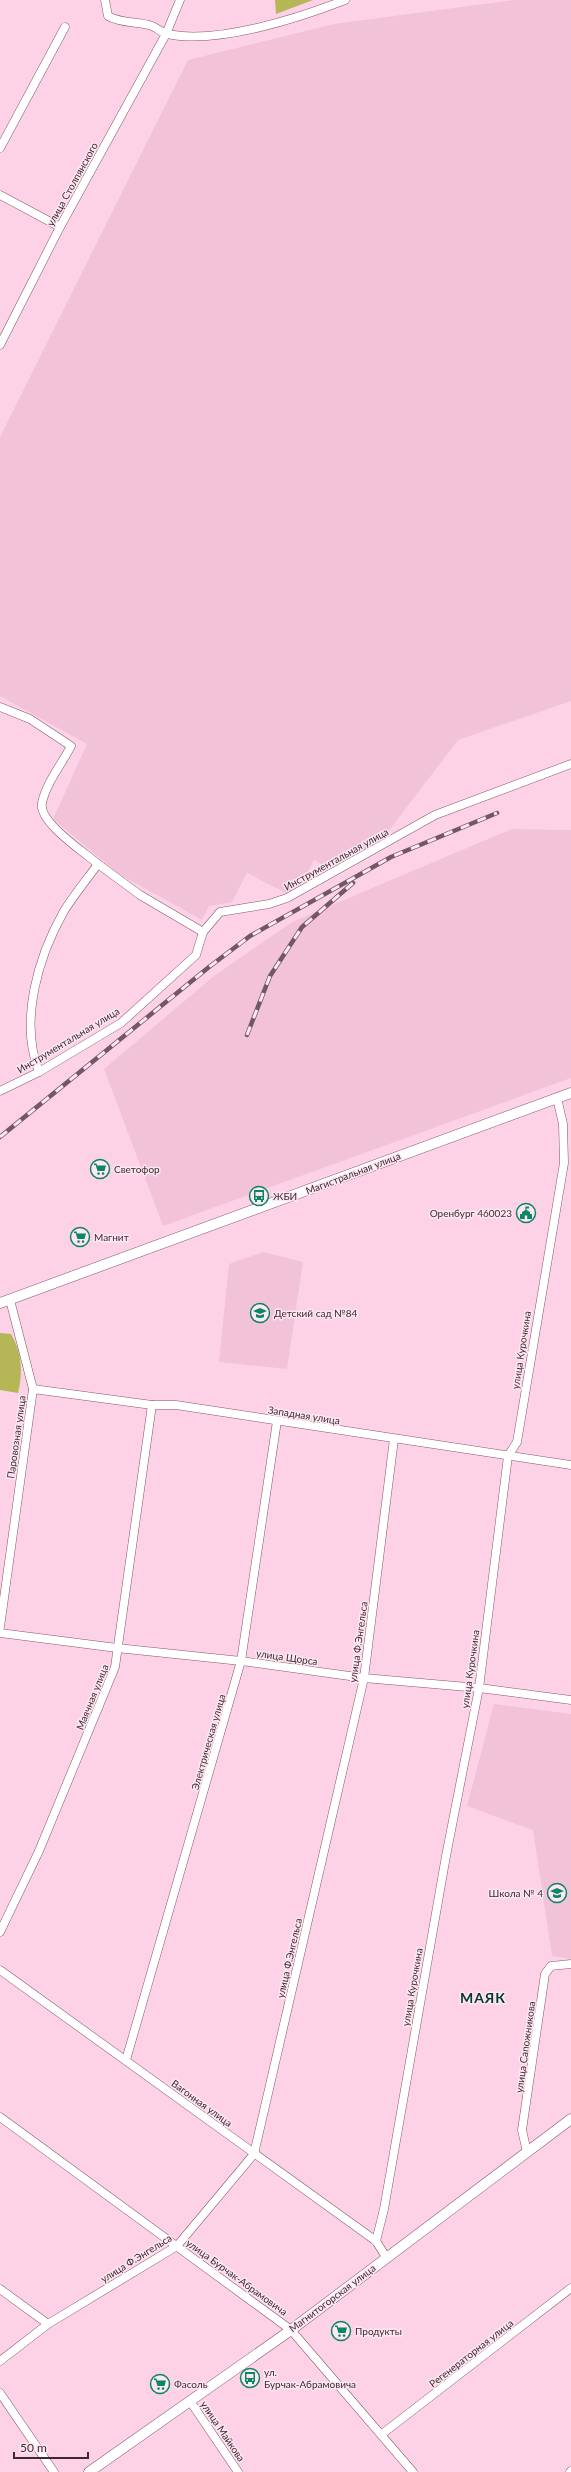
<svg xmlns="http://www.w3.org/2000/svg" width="571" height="2472" font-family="Lato,sans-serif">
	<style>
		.built { fill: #f2c2d8 }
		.green { fill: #b5b655 }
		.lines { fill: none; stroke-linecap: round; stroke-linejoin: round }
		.minor-casing { stroke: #84556c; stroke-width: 9 }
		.tertiary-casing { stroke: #84556c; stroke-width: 11 }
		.minor { stroke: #fff; stroke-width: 8 }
		.tertiary { stroke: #fff; stroke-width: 10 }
		.rail-casing { stroke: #725764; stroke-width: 4.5 }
		.rail { stroke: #fde7f1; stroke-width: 3; stroke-dasharray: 9; stroke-linecap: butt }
		.labels { text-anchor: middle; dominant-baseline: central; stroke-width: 3; stroke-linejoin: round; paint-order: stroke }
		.street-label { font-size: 10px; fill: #3e2933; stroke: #fde7f1 }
		.poi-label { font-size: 10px; fill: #3e2933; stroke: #fde7f1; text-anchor: start }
		.district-label { font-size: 14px; font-weight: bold; letter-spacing: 1px; fill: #013829; stroke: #fde7f1 }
	</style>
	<rect width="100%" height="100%" fill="#fed2e6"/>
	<g class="built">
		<path d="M513,0H571V701L458,740L381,841L330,869L314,860L299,888L286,893L247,873L232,902L209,906L202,920L119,874L53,819L87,744L0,696V437L188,60L334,24Z"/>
		<path d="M512,829L571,830V1078L163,1226L104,1069L214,976L292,922Z"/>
		<path d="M263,1252L303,1262L287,1369L219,1362L229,1264Z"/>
		<path d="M494,1704L571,1714V1959L552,1956L533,1830L467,1806Z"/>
	</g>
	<g class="green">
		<path d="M275,0H313L276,14Z"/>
		<path d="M0,1333L11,1334C22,1352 23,1373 18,1393L0,1390Z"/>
	</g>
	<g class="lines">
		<g class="minor-casing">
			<g id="minor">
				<path d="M105,0L108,16C122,24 137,21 152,26C157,28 162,33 168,34C216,45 299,18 345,0"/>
				<path d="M0,148L65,27"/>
				<path d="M0,195L60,227"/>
				<path d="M0,345L60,227L166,34L180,0"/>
				<path d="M0,707L30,719L71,746C62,764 46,783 42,803C38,822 84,852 98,864"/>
				<path d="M39,1072C19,1021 38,957 64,911C74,895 87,879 98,864L140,895L203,932"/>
				<path d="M0,1091L39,1072L121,1023L196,955L203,932L220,912L269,904L287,898L435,815L571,764"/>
				<path d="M33,1389L152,1405H176L571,1465"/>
				<path d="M0,1627L33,1389L10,1300"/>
				<path d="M0,1633L117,1648L241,1661L364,1678L479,1688L571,1700"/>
				<path d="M0,1932L39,1851L115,1667L152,1405"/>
				<path d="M0,1970L376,2241L386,2257"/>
				<path d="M126,2060L241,1661L277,1421"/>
				<path d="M0,2117L291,2330L413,2472"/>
				<path d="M527,2152L522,2130L545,1974L551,1966L571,1964"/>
				<path d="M376,2241L384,2209L446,1856L479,1688L508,1456L517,1442L564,1163L563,1124L557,1098"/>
				<path d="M0,2289L48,2324"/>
				<path d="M0,2361L48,2324L177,2246L254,2154L364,1678L394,1439"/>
				<path d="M0,2393L54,2472"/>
				<path d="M190,2401L238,2472"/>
				<path d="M382,2434L571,2288"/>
				<path d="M570,2472L571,2471"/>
			</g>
		</g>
		<g class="tertiary-casing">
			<g id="tertiary">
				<path d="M0,1303L571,1093"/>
				<path d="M89,2472L291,2330L571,2119"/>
			</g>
		</g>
		<use href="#minor" class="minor"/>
		<use href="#tertiary" class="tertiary"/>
		<g class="rail-casing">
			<g id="rail">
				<path d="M247,1035L270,976L302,927L353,883"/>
				<path d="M0,1137L209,967L250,936L391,857L497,813"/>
			</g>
		</g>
		<use href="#rail" class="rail"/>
	</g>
	<defs>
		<g id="supermarket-ring" transform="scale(1)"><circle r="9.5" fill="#fde7f1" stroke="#0a8667" stroke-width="1.5"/><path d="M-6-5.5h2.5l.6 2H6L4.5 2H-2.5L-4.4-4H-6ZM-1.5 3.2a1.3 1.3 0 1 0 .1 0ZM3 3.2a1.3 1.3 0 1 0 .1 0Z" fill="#0a8667"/></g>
		<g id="bus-ring" transform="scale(1)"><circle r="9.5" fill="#fde7f1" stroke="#0a8667" stroke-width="1.5"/><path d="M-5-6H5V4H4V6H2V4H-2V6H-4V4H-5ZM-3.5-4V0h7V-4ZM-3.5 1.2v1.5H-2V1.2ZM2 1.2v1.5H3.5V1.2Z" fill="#0a8667"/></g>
		<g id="civic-ring" transform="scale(1)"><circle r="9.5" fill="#fde7f1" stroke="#0a8667" stroke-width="1.5"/><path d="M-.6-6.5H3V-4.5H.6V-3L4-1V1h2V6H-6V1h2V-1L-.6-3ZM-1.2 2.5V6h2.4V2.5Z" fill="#0a8667"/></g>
		<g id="school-ring" transform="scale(1)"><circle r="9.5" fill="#fde7f1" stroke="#0a8667" stroke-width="1.5"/><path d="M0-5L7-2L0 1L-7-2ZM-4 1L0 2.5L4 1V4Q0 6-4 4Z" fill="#0a8667"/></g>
	</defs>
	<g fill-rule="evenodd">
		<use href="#supermarket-ring" x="100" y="1169"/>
		<use href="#bus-ring" x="259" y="1196"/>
		<use href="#civic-ring" x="526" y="1213"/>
		<use href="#supermarket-ring" x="80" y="1237"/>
		<use href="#school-ring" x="260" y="1313"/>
		<use href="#school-ring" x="557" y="1893"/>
		<use href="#supermarket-ring" x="341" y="2331"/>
		<use href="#bus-ring" x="250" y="2378"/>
		<use href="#supermarket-ring" x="160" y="2384"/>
	</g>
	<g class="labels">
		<g class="street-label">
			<text transform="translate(72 184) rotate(-61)">улица Столпянского</text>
			<text transform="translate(336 859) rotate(-29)">Инструментальная улица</text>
			<text transform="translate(68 1040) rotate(-31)">Инструментальная улица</text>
			<text transform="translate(353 1173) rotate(-21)">Магистральная улица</text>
			<text transform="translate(521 1350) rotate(-81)">улица Курочкина</text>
			<text transform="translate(304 1415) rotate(9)">Западная улица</text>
			<text transform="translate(16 1437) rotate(-82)">Паровозная улица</text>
			<text transform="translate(358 1642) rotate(-82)">улица Ф.Энгельса</text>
			<text transform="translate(287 1657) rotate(8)">улица Щорса</text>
			<text transform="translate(470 1669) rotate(-82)">улица Курочкина</text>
			<text transform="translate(92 1697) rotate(-68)">Маячная улица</text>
			<text transform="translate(208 1742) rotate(-74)">Электрическая улица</text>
			<text transform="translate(289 1958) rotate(-77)">улица Ф.Энгельса</text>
			<text transform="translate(412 1987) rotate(-80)">улица Курочкина</text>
			<text transform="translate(525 2047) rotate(-82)">улица Сапожникова</text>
			<text transform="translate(202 2103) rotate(36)">Вагонная улица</text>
			<text transform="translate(136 2258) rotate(-32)">улица Ф.Энгельса</text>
			<text transform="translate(237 2277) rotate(36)">улица Бурчак-Абрамовича</text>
			<text transform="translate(332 2298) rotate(-37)">Магнитогорская улица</text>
			<text transform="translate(471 2353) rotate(-38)">Регенераторная улица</text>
			<text transform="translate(223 2431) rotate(56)">улица Майкова</text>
		</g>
		<g class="poi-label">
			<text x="114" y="1169">Светофор</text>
			<text x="273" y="1196">ЖБИ</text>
			<text x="512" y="1213" text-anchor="end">Оренбург 460023</text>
			<text x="94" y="1237">Магнит</text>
			<text x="274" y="1313">Детский сад №84</text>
			<text x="543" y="1893" text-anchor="end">Школа № 4</text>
			<text x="355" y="2331">Продукты</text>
			<text x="264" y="2372">ул.<tspan x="264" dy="12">Бурчак-Абрамовича</tspan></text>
			<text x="174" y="2384">Фасоль</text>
		</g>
		<g class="district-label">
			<text x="483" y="1997">МАЯК</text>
		</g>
	</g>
	<path d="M14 2452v6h74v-6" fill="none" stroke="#3e2933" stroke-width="2"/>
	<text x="20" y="2452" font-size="12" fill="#3e2933" stroke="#fde7f1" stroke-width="3" paint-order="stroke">50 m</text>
</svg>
